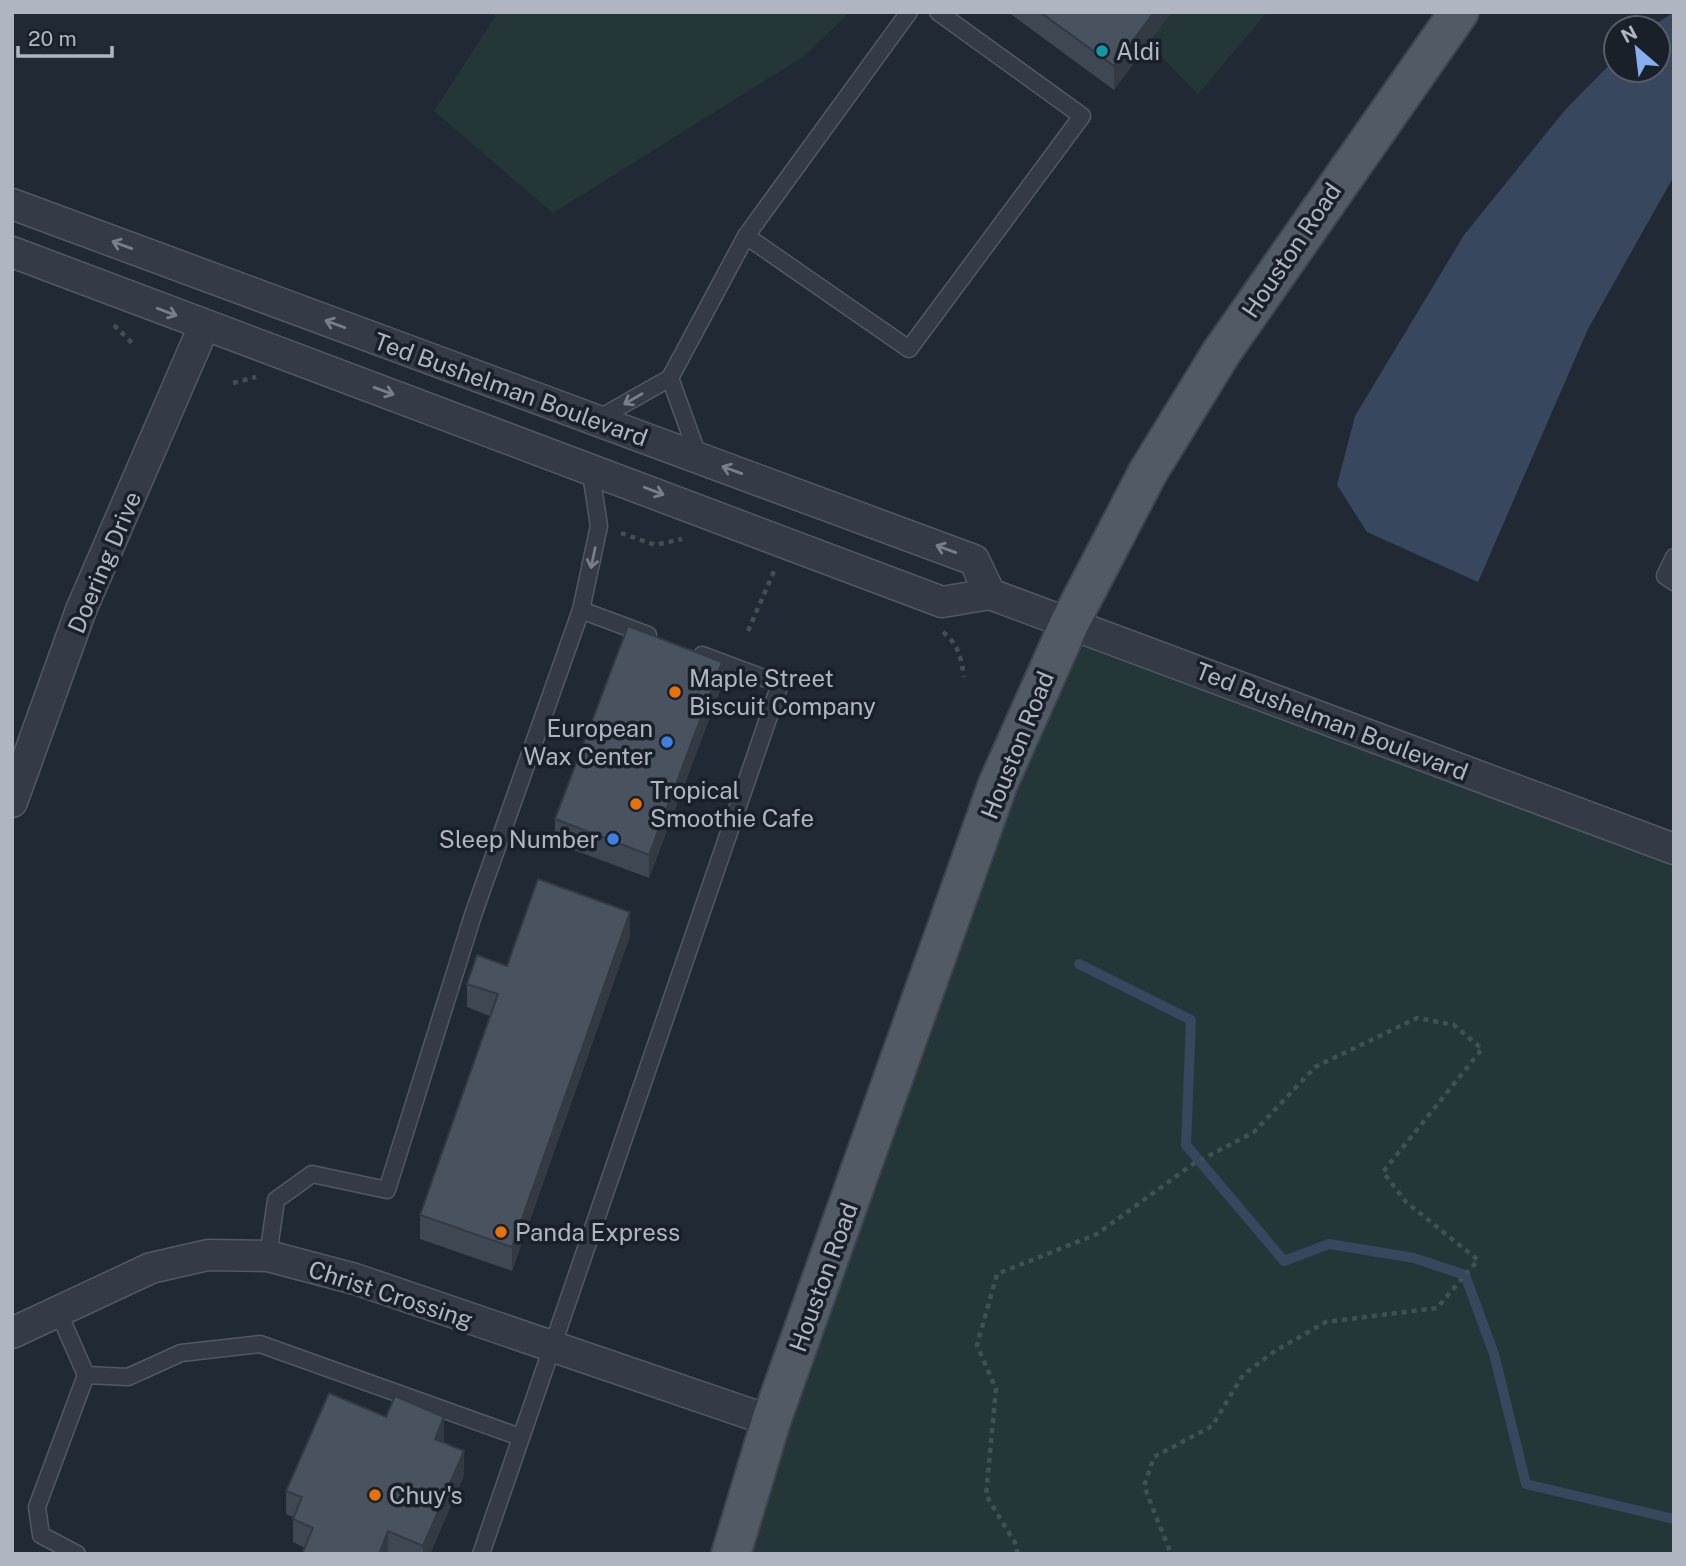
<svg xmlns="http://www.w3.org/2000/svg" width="1686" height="1566" font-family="'Public Sans',sans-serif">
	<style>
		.green { fill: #243637 }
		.water { fill: #38475d }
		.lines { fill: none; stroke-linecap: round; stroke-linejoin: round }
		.stream { stroke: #38475d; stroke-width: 10 }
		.service-casing { stroke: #525963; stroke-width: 19 }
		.minor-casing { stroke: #525963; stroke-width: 33 }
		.primary-casing { stroke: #3e444f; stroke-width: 42 }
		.path { stroke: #415153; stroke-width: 4.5; stroke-dasharray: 5 5; stroke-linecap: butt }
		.service { stroke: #343b46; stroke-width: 16 }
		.minor { stroke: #343b46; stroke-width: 30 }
		.primary { stroke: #525a66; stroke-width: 38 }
		.wall { fill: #3f4753 }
		.shaded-wall { fill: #333a43 }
		.building { fill: #495360; stroke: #333a43; stroke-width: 2 }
		.oneway { stroke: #787f8a }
		.culture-dot { fill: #0f9aa8; stroke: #1a202a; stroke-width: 2.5 }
		.food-dot { fill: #e8710a; stroke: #1a202a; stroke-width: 2.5 }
		.shop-dot { fill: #3f7fe0; stroke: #1a202a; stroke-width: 2.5 }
		.labels { text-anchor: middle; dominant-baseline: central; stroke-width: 7; stroke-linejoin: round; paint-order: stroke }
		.poi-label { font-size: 24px; fill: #afb6c2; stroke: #1a202a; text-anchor: start }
		.street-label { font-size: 24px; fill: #afb6c2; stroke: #1a202a }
	</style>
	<rect width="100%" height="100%" fill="#212935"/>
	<g class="green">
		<path d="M494,12H850L803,57L553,213L434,111L495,17Z"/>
		<path d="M1117,12H1267L1198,94Z"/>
		<path d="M1070,622L1674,849V1554H731Z"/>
	</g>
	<path class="water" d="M1674,12V176L1588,329L1478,582L1367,532L1337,485L1355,416L1464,235L1565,110L1616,58V70H1658V28H1650Z"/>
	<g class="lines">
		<path class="stream" d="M1079,964L1191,1020L1186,1145L1284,1261L1329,1244L1414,1258L1465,1275L1494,1354L1526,1484L1674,1519"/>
		<g class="service-casing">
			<g id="service">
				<path d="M746,236L909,349L1082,116L938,12"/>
				<path d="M670,378L699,458"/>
				<path d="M596,420L670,378L746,236L909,12"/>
				<path d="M1674,557L1665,576L1674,582"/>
				<path d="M581,610L648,635"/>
				<path d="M268,1256L276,1200L312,1174L387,1190L473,915L581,610L599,526L590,467"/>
				<path d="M58,1311L86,1375"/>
				<path d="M77,1554L41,1535L37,1507L86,1375L128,1377L181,1353L260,1344L520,1437"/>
				<path d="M481,1554L780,684L702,655"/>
			</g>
		</g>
		<g class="minor-casing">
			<g id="minor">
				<path d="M12,204L974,560L990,594"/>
				<path d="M12,252L942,602L990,594L1674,849"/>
				<path d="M12,802L81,610L204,326"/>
				<path d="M12,1333L151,1268L208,1255L268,1256L355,1279L771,1421"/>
			</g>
		</g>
		<g class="primary-casing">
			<path id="primary" d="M731,1554L771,1421L998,784L1070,622L1148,472L1221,353L1459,12"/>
		</g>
		<g class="path">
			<path d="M114,325L134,345"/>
			<path d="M233,383L256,377"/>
			<path d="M621,533L655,545L682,539"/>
			<path d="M748,631L775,569"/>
			<path d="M943,632C959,645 961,658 964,677"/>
			<path d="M1017,1554V1546L986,1495L996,1389L977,1345L997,1274L1097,1234L1193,1164L1254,1132L1315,1067L1417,1018L1454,1025L1482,1049L1383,1172L1406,1202L1478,1260L1437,1308L1326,1322L1275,1351L1243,1375L1212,1426L1154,1457L1144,1486L1171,1554"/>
		</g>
		<use href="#service" class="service"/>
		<use href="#minor" class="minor"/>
		<use href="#primary" class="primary"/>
	</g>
	<g class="wall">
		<path d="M1008,12H1171L1114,90Z"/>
		<path d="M722,685L649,878L555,843V819Z"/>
		<path d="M630,936L512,1271L420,1239V1215L490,1016L467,1007V984L507,966Z"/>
		<path d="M444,1441V1443L464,1475L430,1554H302L305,1548L293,1542V1517L286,1514V1491Z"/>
	</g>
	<g class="shaded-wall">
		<path d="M1154,12H1171L1114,90V66Z"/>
		<path d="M722,662V685L649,878V855Z"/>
		<path d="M630,912V936L512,1271V1247Z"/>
		<path d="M444,1417V1441L435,1463V1439Z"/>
		<path d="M464,1451V1475L430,1554H423V1546Z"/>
		<path d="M388,1531V1554H379Z"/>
	</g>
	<g class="building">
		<path d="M1040,12H1154L1114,66Z"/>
		<path d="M628,626L722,662L649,855L555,819Z"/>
		<path d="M538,879L630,912L512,1247L420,1215L498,994L467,984L477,955L507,966Z"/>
		<path d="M329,1393L386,1417L395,1396L444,1417L435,1439L464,1451L423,1546L388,1531L379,1554H302L313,1528L293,1519L302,1497L286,1491Z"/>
	</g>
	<defs><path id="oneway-shaft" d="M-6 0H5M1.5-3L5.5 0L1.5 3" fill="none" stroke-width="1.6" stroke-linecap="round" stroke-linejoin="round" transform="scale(1.75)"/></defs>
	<g class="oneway">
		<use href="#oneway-shaft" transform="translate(122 245) rotate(-160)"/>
		<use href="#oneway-shaft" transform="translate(167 312) rotate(21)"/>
		<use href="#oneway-shaft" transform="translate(335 324) rotate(-160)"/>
		<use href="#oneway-shaft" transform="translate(384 391) rotate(20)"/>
		<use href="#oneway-shaft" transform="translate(633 399) rotate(150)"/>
		<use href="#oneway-shaft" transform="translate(732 470) rotate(-160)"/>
		<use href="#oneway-shaft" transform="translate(654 491) rotate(21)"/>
		<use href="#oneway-shaft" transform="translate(946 549) rotate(-160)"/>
		<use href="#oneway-shaft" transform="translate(593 558) rotate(102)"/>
	</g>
	<circle class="culture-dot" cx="1102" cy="51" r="7"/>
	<g class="food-dot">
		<circle cx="675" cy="692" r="7"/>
		<circle cx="636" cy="804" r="7"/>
		<circle cx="501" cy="1232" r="7"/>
		<circle cx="375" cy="1495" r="7"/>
	</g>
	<g class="shop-dot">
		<circle cx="667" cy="742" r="7"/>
		<circle cx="613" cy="839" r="7"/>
	</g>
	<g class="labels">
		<g class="poi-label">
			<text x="1116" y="51">Aldi</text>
			<text x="689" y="678">Maple Street<tspan x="689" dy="28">Biscuit Company</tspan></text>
			<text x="653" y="728" text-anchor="end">European<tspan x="653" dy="28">Wax Center</tspan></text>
			<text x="650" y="790">Tropical<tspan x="650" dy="28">Smoothie Cafe</tspan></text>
			<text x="599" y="839" text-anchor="end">Sleep Number</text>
			<text x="515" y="1232">Panda Express</text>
			<text x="389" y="1495">Chuy's</text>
		</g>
		<g class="street-label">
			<text transform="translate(1291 250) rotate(-56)">Houston Road</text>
			<text transform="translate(511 389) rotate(20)">Ted Bushelman Boulevard</text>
			<text transform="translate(104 562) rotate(-67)">Doering Drive</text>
			<text transform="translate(1332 721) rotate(21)">Ted Bushelman Boulevard</text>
			<text transform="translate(1017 745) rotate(-68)">Houston Road</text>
			<text transform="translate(823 1277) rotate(-70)">Houston Road</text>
			<text transform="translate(391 1294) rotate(18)">Christ Crossing</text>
		</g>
	</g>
	<rect width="1686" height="1566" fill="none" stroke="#afb6c2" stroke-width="28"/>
	<g transform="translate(1637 49) rotate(332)"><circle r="33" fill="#1a202a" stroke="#565c67" stroke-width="2"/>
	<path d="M0-5L12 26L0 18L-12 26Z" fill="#87aeef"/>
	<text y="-10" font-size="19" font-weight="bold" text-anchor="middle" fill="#afb6c2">N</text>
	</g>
	<path d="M18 46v10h94v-10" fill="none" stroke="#afb6c2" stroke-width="3.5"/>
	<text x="28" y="46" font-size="21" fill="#afb6c2" stroke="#1a202a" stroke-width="5" paint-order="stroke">20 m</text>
</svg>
